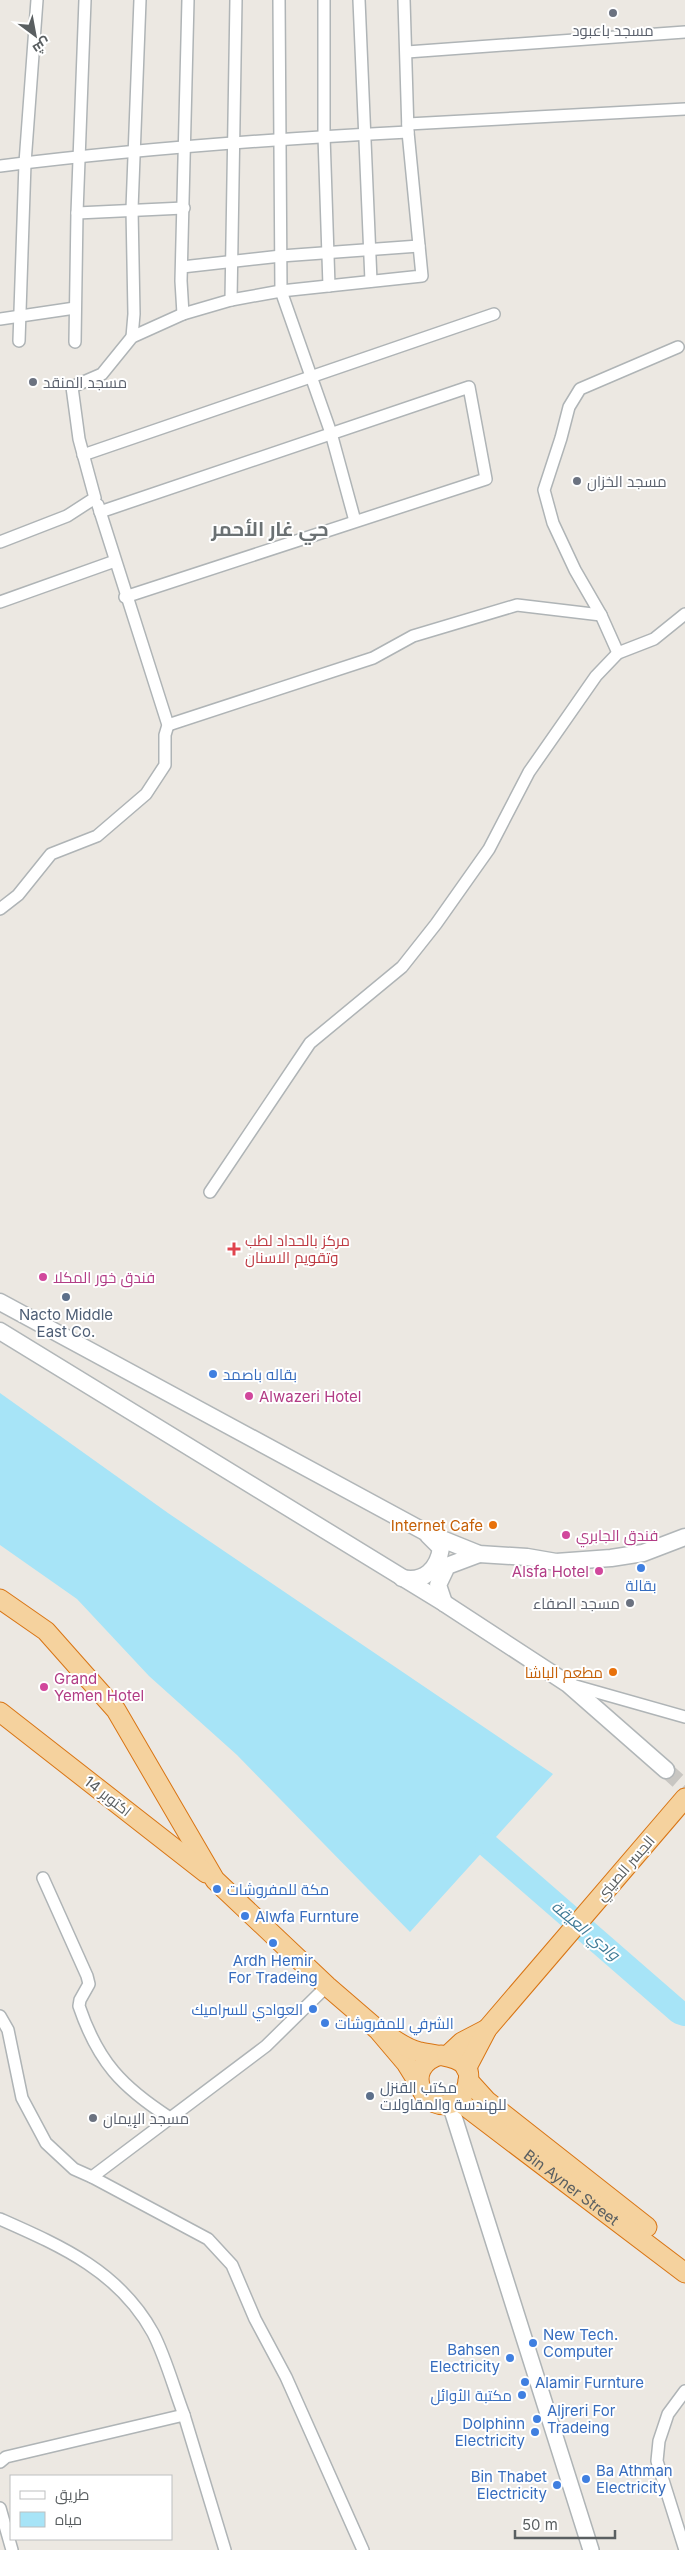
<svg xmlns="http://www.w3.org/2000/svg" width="685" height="2550" font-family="Inter,Cairo,sans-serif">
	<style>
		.water { fill: #a7e4f7 }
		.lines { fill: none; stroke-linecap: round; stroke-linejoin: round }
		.river { stroke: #a7e4f7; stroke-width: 24 }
		.secondary-tunnel { stroke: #c8c6c2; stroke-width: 16; stroke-dasharray: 16 8; stroke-linecap: butt }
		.minor-casing { stroke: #afb4b6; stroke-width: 14 }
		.tertiary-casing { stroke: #afb4b6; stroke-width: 18 }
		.secondary-casing { stroke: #b1b6b8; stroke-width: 19 }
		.trunk-casing { stroke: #d97514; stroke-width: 21 }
		.minor { stroke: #fff; stroke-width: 11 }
		.tertiary { stroke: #fff; stroke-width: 15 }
		.secondary { stroke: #fff; stroke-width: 16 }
		.trunk { stroke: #f5d29e; stroke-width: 19 }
		.worship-dot { fill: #6b7280; stroke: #fff; stroke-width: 2 }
		.health-dot { fill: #e0444e; stroke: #fff; stroke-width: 2 }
		.hotel-dot { fill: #d1479c; stroke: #fff; stroke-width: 2 }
		.service-dot { fill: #5c6f8a; stroke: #fff; stroke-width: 2 }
		.shop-dot { fill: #3f7fe0; stroke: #fff; stroke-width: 2 }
		.food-dot { fill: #e8710a; stroke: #fff; stroke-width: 2 }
		.labels { text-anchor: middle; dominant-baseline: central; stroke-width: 4; stroke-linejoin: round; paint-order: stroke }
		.worship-label { font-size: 15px; fill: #5b616d; stroke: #fff; text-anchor: start }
		.health-label { font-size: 15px; fill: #be3a42; stroke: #fff; text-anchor: start }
		.hotel-label { font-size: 15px; fill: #b23c85; stroke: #fff; text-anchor: start }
		.service-label { font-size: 15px; fill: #4e5e75; stroke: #fff }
		.shop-label { font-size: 15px; fill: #366cbe; stroke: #fff; text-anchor: start }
		.food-label { font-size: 15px; fill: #c56008; stroke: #fff; text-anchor: end }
		.street-label { font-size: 15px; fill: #5a5f61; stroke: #fff }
		.water-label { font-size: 16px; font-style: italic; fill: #407b96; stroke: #fff }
		.district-label { font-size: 20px; font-weight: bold; fill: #6b7173; stroke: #fff }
	</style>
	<rect width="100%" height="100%" fill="#ece8e2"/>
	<path class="water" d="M0,1393L168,1513L553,1774L410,1932L237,1755L149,1676L77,1599L0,1545Z"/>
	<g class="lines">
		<path class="river" d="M487,1845L679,2012L685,2014"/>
		<path class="secondary-tunnel" d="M666,1770L685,1787"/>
		<g class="minor-casing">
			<g id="minor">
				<path d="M279,0L281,291L331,433L355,521"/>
				<path d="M324,0V136L329,286"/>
				<path d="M359,0L371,281"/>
				<path d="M407,52L685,32"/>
				<path d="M408,124L685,109"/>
				<path d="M0,166C135,149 272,139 408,132"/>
				<path d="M77,213L184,208"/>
				<path d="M182,267L281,256L419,246"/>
				<path d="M231,300L236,0"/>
				<path d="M183,314L181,281L188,0"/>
				<path d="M0,319L75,308"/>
				<path d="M132,337L134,314L132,209L140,0"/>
				<path d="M19,341L25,163L37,0"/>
				<path d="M75,342L77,213L85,0"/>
				<path d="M83,455L494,314"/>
				<path d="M100,512L469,387L486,479L125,597"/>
				<path d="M0,542L67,516L95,498L79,439L72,387L102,374L132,337L183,314L231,300L281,291L422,276L408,132L404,0"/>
				<path d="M0,602L115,561"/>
				<path d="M618,653L601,615L575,570L553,523L544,490L561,438L569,407L580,389L678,347"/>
				<path d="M168,725L373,658L413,636L517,605L601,615"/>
				<path d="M0,909L18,895L51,854L97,836L146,794L165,765V735L168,725L98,505"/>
				<path d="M210,1192L310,1043L402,967L436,924L489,849L529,772L596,676L618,653L654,639L685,614"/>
				<path d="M572,1685L685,1717"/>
				<path d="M43,1878L87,1976L89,1984L80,2000L79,2006C98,2062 122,2087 170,2118"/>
				<path d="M0,2016L8,2030L22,2098L46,2143L74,2169L92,2177L208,2239L232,2265L255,2319L286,2377L363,2550"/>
				<path d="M92,2177L266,2046L327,1986"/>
				<path d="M0,2219C61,2246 119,2271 153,2333C166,2358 174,2389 184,2415"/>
				<path d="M0,2462L6,2457L184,2415L225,2550"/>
				<path d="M0,2508L12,2550"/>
				<path d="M685,2550L657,2461L659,2441L668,2414L685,2391"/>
			</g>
		</g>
		<g class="tertiary-casing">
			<path id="tertiary" d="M450,2104L591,2550"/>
		</g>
		<g class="secondary-casing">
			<g id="secondary">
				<path d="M0,1302L427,1533L479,1554L527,1557L556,1562L611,1558L643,1553L685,1537"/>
				<path d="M0,1331L444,1603L568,1684L666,1770"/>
				<path d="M402,1578C424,1583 438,1569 441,1548L428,1535"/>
				<path d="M444,1603L438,1585L447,1566L479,1554"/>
			</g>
		</g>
		<g class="trunk-casing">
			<g id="trunk">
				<path d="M0,1599L46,1631L116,1710L215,1880L327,1986L378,2030L406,2063L419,2084"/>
				<path d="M0,1712L206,1873"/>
				<path d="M390,2037C399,2043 409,2050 420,2052C439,2057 477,2054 467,2086C465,2093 461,2098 456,2101C425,2119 399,2066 441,2055"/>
				<path d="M447,2056L462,2042L487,2029"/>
				<path d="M466,2069L487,2029L685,1798"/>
				<path d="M468,2080L487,2101L647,2227"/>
				<path id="s1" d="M457,2100L685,2273"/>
			</g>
		</g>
		<use href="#minor" class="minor"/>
		<use href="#tertiary" class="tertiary"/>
		<use href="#secondary" class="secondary"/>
		<use href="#trunk" class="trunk"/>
	</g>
	<g class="worship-dot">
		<circle cx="613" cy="13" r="5"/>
		<circle cx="33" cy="382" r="5"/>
		<circle cx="577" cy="481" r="5"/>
		<circle cx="630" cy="1603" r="5"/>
		<circle cx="93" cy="2118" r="5"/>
	</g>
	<path class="health-dot" d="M231.5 1241.5h5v5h5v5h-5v5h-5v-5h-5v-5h5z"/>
	<g class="hotel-dot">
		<circle cx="43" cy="1277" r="5"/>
		<circle cx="249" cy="1396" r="5"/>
		<circle cx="566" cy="1535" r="5"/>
		<circle cx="599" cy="1571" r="5"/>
		<circle cx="44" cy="1687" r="5"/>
	</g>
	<g class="service-dot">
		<circle cx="66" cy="1297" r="5"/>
		<circle cx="370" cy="2096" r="5"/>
	</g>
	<g class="shop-dot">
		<circle cx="213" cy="1374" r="5"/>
		<circle cx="641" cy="1568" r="5"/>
		<circle cx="217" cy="1889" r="5"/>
		<circle cx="245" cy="1916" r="5"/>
		<circle cx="273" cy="1943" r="5"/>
		<circle cx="313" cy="2009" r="5"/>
		<circle cx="325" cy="2023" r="5"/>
		<circle cx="533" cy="2343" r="5"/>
		<circle cx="510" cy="2358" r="5"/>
		<circle cx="525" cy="2382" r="5"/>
		<circle cx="522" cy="2395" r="5"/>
		<circle cx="537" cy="2419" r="5"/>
		<circle cx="535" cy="2432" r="5"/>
		<circle cx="586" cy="2479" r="5"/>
		<circle cx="557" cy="2485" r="5"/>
	</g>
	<g class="food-dot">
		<circle cx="493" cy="1525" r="5"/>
		<circle cx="613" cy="1672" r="5"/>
	</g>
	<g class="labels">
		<g class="worship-label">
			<text x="613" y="30" text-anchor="middle">مسجد باعبود</text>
			<text x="43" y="382">مسجد المنقد</text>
			<text x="587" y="481">مسجد الخزان</text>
			<text x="620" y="1603" text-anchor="end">مسجد الصفاء</text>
			<text x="103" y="2118">مسجد الإيمان</text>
		</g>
		<g class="health-label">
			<text x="245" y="1240">مركز بالحداد لطب<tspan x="245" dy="17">وتقويم الاسنان</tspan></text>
		</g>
		<g class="hotel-label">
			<text x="53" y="1277">فندق خور المكلا</text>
			<text x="259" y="1396">Alwazeri Hotel</text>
			<text x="576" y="1535">فندق الجابري</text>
			<text x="589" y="1571" text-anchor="end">Alsfa Hotel</text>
			<text x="54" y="1678">Grand<tspan x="54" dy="17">Yemen Hotel</tspan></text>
		</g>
		<g class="service-label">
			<text x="66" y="1314">Nacto Middle<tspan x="66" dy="17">East Co.</tspan></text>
			<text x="380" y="2087" text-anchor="start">مكتب القنزل<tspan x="380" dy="17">للهندسة والمقاولات</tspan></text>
		</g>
		<g class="shop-label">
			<text x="223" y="1374">بقاله باصمد</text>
			<text x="641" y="1585" text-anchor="middle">بقالة</text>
			<text x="227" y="1889">مكة للمفروشات</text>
			<text x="255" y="1916">Alwfa Furnture</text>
			<text x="273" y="1960" text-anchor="middle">Ardh Hemir<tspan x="273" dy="17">For Tradeing</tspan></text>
			<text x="303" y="2009" text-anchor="end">العوادي للسراميك</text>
			<text x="335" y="2023">الشرفي للمفروشات</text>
			<text x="543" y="2334">New Tech.<tspan x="543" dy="17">Computer</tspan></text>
			<text x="500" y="2349" text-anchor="end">Bahsen<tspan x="500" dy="17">Electricity</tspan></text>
			<text x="535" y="2382">Alamir Furnture</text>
			<text x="512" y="2395" text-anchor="end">مكتبة الأوائل</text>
			<text x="547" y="2410">Aljreri For<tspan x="547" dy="17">Tradeing</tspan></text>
			<text x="525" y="2423" text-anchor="end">Dolphinn<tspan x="525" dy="17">Electricity</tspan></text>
			<text x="596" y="2470">Ba Athman<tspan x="596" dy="17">Electricity</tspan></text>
			<text x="547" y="2476" text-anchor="end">Bin Thabet<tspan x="547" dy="17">Electricity</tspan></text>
		</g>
		<g class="food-label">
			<text x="483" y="1525">Internet Cafe</text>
			<text x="603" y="1672">مطعم الباشا</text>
		</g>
		<g class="street-label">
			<text transform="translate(108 1796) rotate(38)">14 اكتوبر</text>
			<text transform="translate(625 1868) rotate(-49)">الجسر الصيني</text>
			<text stroke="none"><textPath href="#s1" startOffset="144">Bin Ayner Street</textPath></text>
		</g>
		<g class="water-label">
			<text transform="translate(586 1930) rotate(40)">وادي العيقة</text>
		</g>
		<g class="district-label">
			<text x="270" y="529">حي غار الأحمر</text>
		</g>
	</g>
	<rect x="10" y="2475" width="162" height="65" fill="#ffffff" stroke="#bdbfc0"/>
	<rect x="20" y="2491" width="25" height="8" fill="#ffffff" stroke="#bdbfc0"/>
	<text x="55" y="2500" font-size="15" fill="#5a5f61">طريق</text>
	<rect x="20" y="2512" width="25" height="15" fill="#a7e4f7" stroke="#bdbfc0"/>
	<text x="55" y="2525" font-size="15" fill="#5a5f61">مياه</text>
	<g transform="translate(35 35) rotate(148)" stroke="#ffffff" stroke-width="4" paint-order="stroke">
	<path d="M0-4L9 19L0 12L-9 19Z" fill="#5a5f61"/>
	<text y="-8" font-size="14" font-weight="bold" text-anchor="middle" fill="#5a5f61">ش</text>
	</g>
	<path d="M515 2530v8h100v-8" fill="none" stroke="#5a5f61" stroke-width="2.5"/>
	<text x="522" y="2530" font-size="15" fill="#5a5f61" stroke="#ffffff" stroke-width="4" paint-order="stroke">50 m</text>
</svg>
